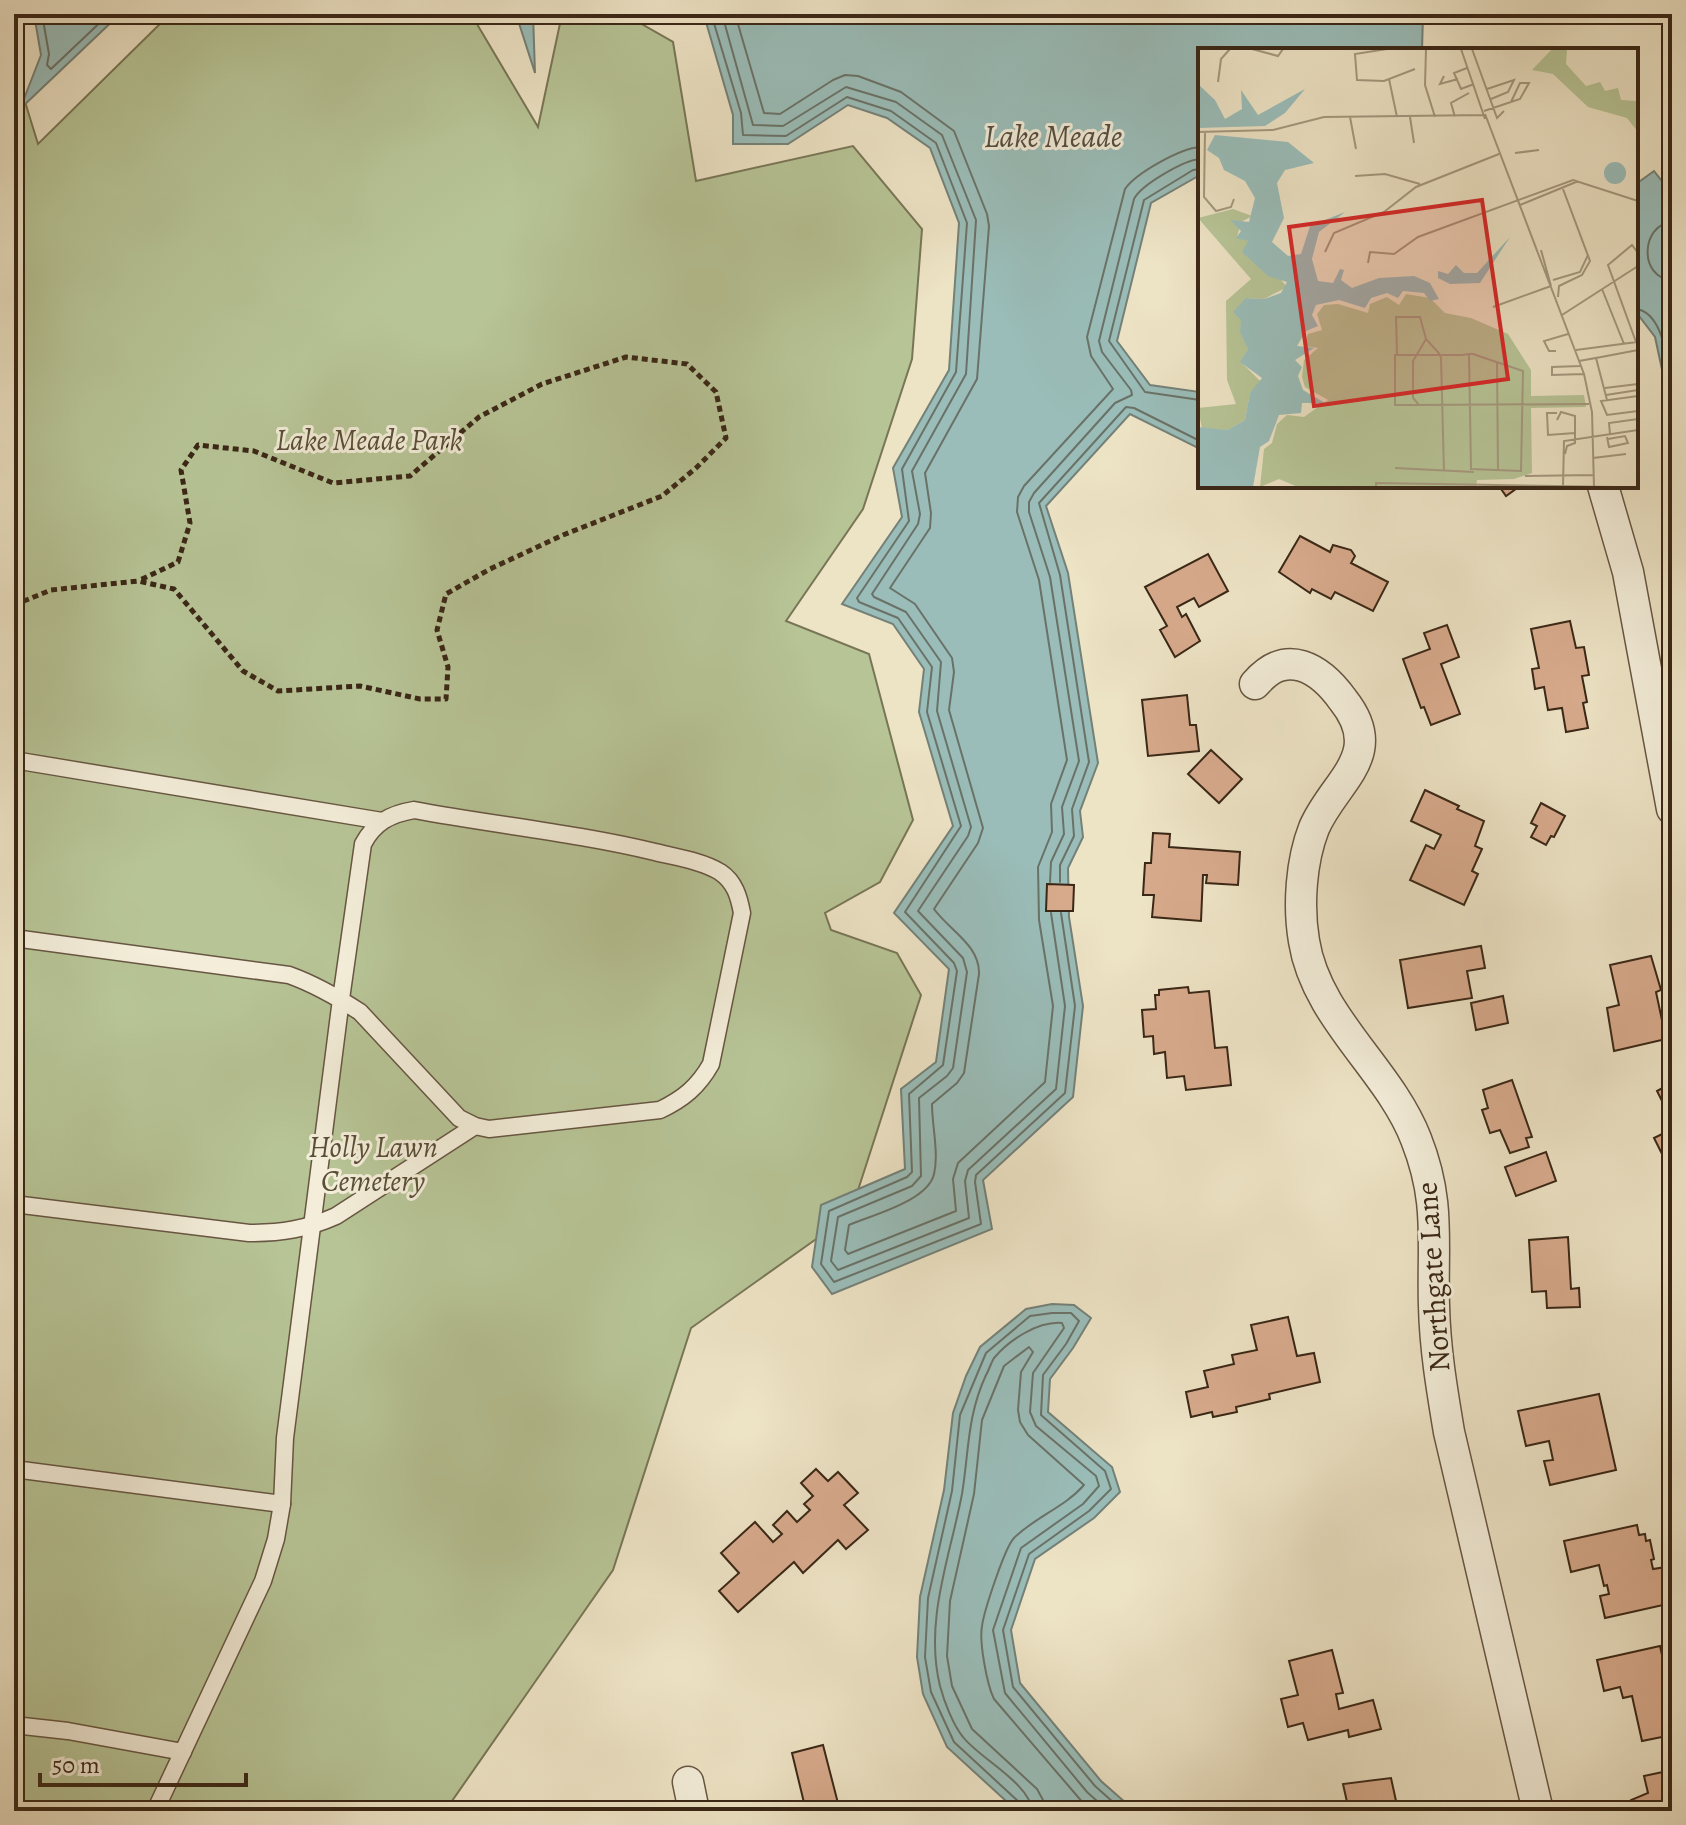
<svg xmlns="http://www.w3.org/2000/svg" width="1686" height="1825" font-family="Alegreya,serif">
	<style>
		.green { fill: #b7c496; stroke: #787656; stroke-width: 2 }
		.water { fill: #9abdb9; stroke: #748178; stroke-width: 2 }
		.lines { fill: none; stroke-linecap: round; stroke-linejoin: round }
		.shore { stroke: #6a7268; stroke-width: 2 }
		.building { fill: #d7aa8c; stroke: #3a2716; stroke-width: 2 }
		.lane-casing { stroke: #675642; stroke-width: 19 }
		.street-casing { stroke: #675642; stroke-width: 33 }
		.path { stroke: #3a2716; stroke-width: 5; stroke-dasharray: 6 4; stroke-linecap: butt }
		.lane { stroke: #f3edd9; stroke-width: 16 }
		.street { stroke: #f3edd9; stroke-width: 30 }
		.labels { text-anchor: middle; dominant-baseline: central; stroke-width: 6; stroke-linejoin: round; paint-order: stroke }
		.park-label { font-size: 30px; font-style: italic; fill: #594e36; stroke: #f3edd9 }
		.street-label { font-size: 30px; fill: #3a2716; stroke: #f3edd9 }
		.water-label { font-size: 32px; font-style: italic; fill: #524c3f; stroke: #f3edd9 }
		.inset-road { fill: none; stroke: #a5987f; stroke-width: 2 }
		.view { fill: #d62828; fill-opacity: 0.15; stroke: #d62828; stroke-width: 4 }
		.inset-edge { fill: none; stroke: #3a2716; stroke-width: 4 }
	</style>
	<rect width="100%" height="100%" fill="#ede3c5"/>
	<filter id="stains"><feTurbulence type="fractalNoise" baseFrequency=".0025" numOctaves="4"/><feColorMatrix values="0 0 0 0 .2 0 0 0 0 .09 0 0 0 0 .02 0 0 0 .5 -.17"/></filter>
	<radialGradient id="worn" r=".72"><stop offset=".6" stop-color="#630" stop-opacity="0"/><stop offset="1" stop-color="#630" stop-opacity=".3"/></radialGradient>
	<path class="green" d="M170,14H471L538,127L562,14H624L673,42L696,181L853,146L922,229L912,359L863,509L786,621L869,654L913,820L880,882L825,913L831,930L897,953L921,995L850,1215L691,1328L613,1570L445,1811H14V66L38,144Z"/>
	<g class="water">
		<path d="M34,14H120L20,109L41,55Z"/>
		<path d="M516,14H533L535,73Z"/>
		<path d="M698,14H1423L1422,50H1200V175L1151,203L1117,341L1150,385L1200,392V449L1130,414L1046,506L1068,573L1098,763L1080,811L1083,837L1068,868L1069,917L1083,1006L1073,1097L983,1180L992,1229L832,1294L812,1267L821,1205L905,1169L901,1089L936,1062L949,969L894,913L953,826L919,712L924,669L893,624L842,604L902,517L893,468L949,370L959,223L930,148L887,118L848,105L788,144H733V115L706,22Z"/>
		<path d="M1654,171L1672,194L1666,259L1672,264V416L1655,337L1636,312V184Z"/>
		<path d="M1052,1304L1074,1305L1091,1318L1073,1348L1050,1379L1048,1412L1112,1467L1120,1492L1094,1518L1035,1559L1011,1630L1020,1683L1101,1781L1135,1811H1017L947,1747L923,1694L917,1657L920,1597L944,1490L953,1413L966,1376L980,1347L1026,1309Z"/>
	</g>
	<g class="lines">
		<g class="shore">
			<path d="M42,14L49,54L47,65L51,69L109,14"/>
			<path d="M709,14L713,20L741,113L743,135L786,136L847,97L891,111L936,143L967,223L956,372L902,469L909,521L857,598L859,602L898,618L932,667L927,712L961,826L905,912L954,963L957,971L943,1065L909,1094L912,1172L907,1177L829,1211L821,1264L834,1282L981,1224L975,1182L976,1175L1065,1093L1075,1006L1061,913"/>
			<path d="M722,14L753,125L783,126L846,87L896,102L942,135L976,220L966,374L912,471L920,514L918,524L872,594L874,597L906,612L941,662L937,711L971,827L968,836L918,911L963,958L967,972L953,1068L947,1076L919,1098L921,1176L912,1186L838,1217L831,1261L838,1270L969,1218L965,1181L968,1170L1056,1089L1065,1006L1051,913"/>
			<path d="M735,14L764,113L780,114L833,80L845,75L858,76L901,92L954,131L987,214L989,226L977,379L925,473L931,513L930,528L890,588L915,604L952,658L954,672L949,710L983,828L978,843L934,909C949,930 980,945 979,974L964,1073L957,1083L932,1104C932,1126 939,1153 934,1174C928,1201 872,1215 849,1225L845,1250L848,1254L956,1211L953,1179L958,1163L1045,1082L1053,1006L1039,920L1038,867L1052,832L1051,804L1067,760L1039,580L1017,512L1018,497L1024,486L1113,389L1091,356L1087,337L1125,189C1136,173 1181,148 1200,147"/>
			<path d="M1200,169L1193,170L1144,200L1109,341L1145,392L1200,400"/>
			<path d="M1672,222C1641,224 1638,278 1672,280"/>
			<path d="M1636,309C1662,312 1667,358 1672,379"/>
			<path d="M1050,882L1051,862L1064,834L1062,807L1079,761L1050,577L1029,512V502L1034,493L1115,403L1132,395L1131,390L1102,352L1099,341L1134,199C1141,185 1184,160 1200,159"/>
			<path d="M1060,882V865L1074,836L1072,809L1089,762L1060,575L1039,503L1126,407L1134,408L1200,441"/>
			<path d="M1022,1811L1019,1802L954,1742L931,1692L925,1657L928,1598L952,1491L960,1415L986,1353L1030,1316L1052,1313H1071L1079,1321L1066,1344L1043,1375L1041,1415L1105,1471L1111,1489L1089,1511L1029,1554L1003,1630L1013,1687L1095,1786L1123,1811"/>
			<path d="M1032,1811C1031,1784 979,1758 963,1737C953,1725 944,1701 940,1686C924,1621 950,1557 962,1494C969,1451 967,1416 986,1375C989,1370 991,1363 994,1358C1009,1340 1038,1321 1062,1323L1064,1328L1033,1373L1030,1412L1036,1426L1096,1476L1099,1486L1083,1504L1021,1548L993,1630L1005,1693L1087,1792L1108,1811"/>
			<path d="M1044,1811L1043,1800L1037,1789L972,1729L952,1686L947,1656L950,1601L974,1494L982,1420L1004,1366L1029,1347L1033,1352L1021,1372L1018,1410L1020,1422L1028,1435L1084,1485C1065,1507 1035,1517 1014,1538C1005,1547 984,1611 982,1626C979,1642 987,1685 994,1699L1090,1811"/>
		</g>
	</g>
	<g class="building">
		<path d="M1499,486H1520L1506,496Z"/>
		<path d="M1300,536L1330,552L1333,545L1351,550L1355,556L1351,563L1388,582L1373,611L1335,592L1331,599L1312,589L1310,593L1279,572Z"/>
		<path d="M1208,554L1228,591L1199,607L1194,598L1177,607L1182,617L1186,614L1200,641L1175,657L1160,630L1167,626L1145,587Z"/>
		<path d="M1570,621L1576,648L1584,647L1589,675L1582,676L1587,702L1583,703L1588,728L1566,732L1562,708L1548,710L1544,687L1535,689L1532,669L1539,668L1531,629Z"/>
		<path d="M1447,625L1459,657L1441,664L1460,714L1431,725L1424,707L1421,708L1403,659L1430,649L1424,633Z"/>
		<path d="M1187,695L1190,725H1196L1199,751L1148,756L1142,700Z"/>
		<path d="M1211,750L1242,779L1219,803L1188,774Z"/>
		<path d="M1425,790L1459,806L1457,809L1484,821L1475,846L1482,849L1472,871L1478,874L1464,905L1410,880L1426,845L1434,849L1441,835L1411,821Z"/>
		<path d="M1541,803L1565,816L1554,837L1551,836L1546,845L1531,837L1537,826L1531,823Z"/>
		<path d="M1153,833L1170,834L1169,847L1240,852L1238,885L1206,883L1207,875H1203L1201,921L1152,917L1154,895H1143L1145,863H1151Z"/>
		<path d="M1047,884L1074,885L1073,911H1046Z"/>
		<path d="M1481,946L1485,968L1467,971L1472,998L1408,1008L1400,960Z"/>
		<path d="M1651,956L1661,990L1656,992L1666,1039L1614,1051L1607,1008L1619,1005L1610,965Z"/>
		<path d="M1188,987L1189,993L1209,991L1215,1048L1227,1047L1231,1085L1186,1090L1184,1076L1167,1078L1165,1052L1154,1054L1153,1036L1144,1037L1142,1010L1156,1009L1155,995H1159V990Z"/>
		<path d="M1503,996L1508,1023L1476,1030L1471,1003Z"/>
		<path d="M1512,1080L1532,1137L1526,1138L1529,1147L1510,1153L1500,1130L1490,1133L1482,1110L1488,1108L1483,1090Z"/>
		<path d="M1672,1083V1121L1657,1091Z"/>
		<path d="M1672,1129V1164L1668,1166L1654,1138Z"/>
		<path d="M1546,1152L1556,1181L1516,1196L1505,1167Z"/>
		<path d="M1568,1237L1571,1289L1579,1288L1580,1307L1547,1308L1546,1291L1532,1292L1529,1240Z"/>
		<path d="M1288,1317L1297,1356L1314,1353L1320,1382L1269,1394L1270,1399L1236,1407L1237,1412L1213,1417L1212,1412L1191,1417L1186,1392L1208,1387L1204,1371L1234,1364L1232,1355L1257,1350L1251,1325Z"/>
		<path d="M1599,1394L1616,1470L1550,1485L1544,1461L1553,1460L1549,1441L1526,1446L1518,1411Z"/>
		<path d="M816,1469L828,1481L838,1472L858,1493L844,1505L868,1530L846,1549L838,1540L803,1573L794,1562L738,1612L719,1591L739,1573L721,1553L755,1522L773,1542L782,1534L773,1525L787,1511L797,1522L810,1510L804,1504L813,1496L801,1483Z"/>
		<path d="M1637,1525L1639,1535L1645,1534L1646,1541L1650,1540L1654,1559L1651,1560L1653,1569L1666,1567L1672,1603L1605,1618L1600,1596L1609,1594L1607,1585L1604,1586L1599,1565L1571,1572L1564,1541Z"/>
		<path d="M1660,1646L1669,1686H1672V1735L1642,1741L1632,1696L1623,1698L1620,1687L1604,1691L1597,1660Z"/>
		<path d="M1332,1650L1343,1693L1336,1694L1339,1709L1373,1700L1381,1729L1349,1737L1348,1730L1308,1740L1303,1723L1288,1727L1281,1699L1298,1695L1289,1661Z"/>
		<path d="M823,1745L840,1811H806L792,1753Z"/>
		<path d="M1672,1770V1811H1633L1631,1800L1648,1793L1644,1776Z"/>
		<path d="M1391,1778L1398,1810L1415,1807L1416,1811H1349L1343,1784Z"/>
	</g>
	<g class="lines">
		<g class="lane-casing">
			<g id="lane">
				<path d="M14,760L382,821"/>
				<path d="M14,938L289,975C314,984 337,997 360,1012L459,1118L475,1126L489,1129L660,1110C683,1099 698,1087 711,1064L742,913C739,897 735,882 720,872C702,861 675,857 655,852C576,833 494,825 414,810C390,814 374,823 363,844L341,999L285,1438L282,1504L276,1539L263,1581L155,1811"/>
				<path d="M14,1204L249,1233C281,1233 307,1229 336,1216L475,1126"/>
				<path d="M14,1469L282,1504"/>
				<path d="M14,1725L68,1731L183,1752"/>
			</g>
		</g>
		<g class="street-casing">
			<g id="street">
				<path d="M1603,486L1628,572L1672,809"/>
				<path d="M1255,684C1268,669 1282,660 1302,666C1318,671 1333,686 1343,700C1387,755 1334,781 1314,828C1301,861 1298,906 1304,941C1316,1018 1389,1069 1416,1139C1441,1202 1432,1242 1434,1306C1435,1349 1442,1390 1449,1432L1538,1811"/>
				<path d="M688,1782L694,1811"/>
			</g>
		</g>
		<path class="path" d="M14,605L51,590L138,581L174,589L243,671L278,691L360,686L420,699H446L448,667L437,630L446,594L490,569L563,535L662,496L696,468L726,438L716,392L687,364L626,357L542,384L479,417L410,476L333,483L254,451L198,445L181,470L190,523L178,562L138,581"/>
		<use href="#lane" class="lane"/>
		<use href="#street" class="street"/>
	</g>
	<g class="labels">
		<g class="park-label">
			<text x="369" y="440">Lake Meade Park</text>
			<text x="373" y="1147">Holly Lawn<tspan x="373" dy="34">Cemetery</tspan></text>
		</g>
		<g class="street-label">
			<text transform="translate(1433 1277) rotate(-94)">Northgate Lane</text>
		</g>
		<g class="water-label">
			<text x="1053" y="136">Lake Meade</text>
		</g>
	</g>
	<g transform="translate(1198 48)">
		<rect width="440" height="440" fill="#ede3c5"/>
		<path d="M354,1H369L368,16L388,38L402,34L407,43L420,40L423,52L438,53L440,84L429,70L390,59L355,26L334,22ZM35,161L54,168L43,174L39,189L48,191L89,239L66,251L48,250L44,272L50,301L43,314L64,335L52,345L47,372L29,382L4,381L0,360L38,356L29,332L28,253L53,231L0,170ZM208,246L232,250L247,265L273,270L310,286L333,322V348L386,347L388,359L333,360L334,425L316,431L279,432L278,439H100L81,431L62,439L66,401L74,395L79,376L89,367L106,369L130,352L107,339L104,329L106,312L120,300L106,298L110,286L124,282L119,266L126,257L140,256L170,265L172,256L189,249L201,257Z" fill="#b7c496"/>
		<path d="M0,36L17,52L27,71L44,61L43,42L60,67L107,41L87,65L67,78L0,80ZM17,87L90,94L116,115L87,122L79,135L86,170L74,194L90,208L103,206L112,178L147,164L121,184L114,211L120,233L135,235L142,221L146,222L143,232L154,240L181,230L216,228L232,235L241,251L232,253L226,245L205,243L200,250L189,245L173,250L167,260L141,252L118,257L114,267L120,278L108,283L99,298L116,300L97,312L104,319L100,328L105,342L127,355H104L103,365L81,367L71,393L62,399L55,439H0V379L29,382L47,372L52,345L64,330L42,314L50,301L42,284L43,272L35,264L48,250L66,251L83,245L89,234L70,228L44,204L50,193L38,190L43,183L32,172L51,174L57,150L47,133L26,122L21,110L9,102ZM406 125a11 11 0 1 1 22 0a11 11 0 1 1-22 0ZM312,189L282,235L252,236L240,230V223L250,226L258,217L266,225H279Z" fill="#9abdb9"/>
		<path class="inset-road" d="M54,1L80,8L85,1M189,1L157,6L159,32L186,33L217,21M228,1L227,37L237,69M263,1L287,71M274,1L299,70L306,63M269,20L256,25L263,41L276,36M246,28L242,36L260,31M191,31L199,69M20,34L23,11L32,1M289,41L316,32L310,44L293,51M286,63L322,51L331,35H322L313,54M287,66L386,326L394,364L396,439M152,69L158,101M212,69L216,95M257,69L253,55L271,45M0,84L75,82L126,69L285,67M7,84L6,149L18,163L33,159L36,151M317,105L341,102M157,128L187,126L222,136M322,157L378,134M343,202L353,238M127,204L136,185L186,164L218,139L301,106M170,215L172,204L196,206L220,189L375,132L440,153M355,232L382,224L390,207M404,241L426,296M360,249L361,238L384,227L392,213L365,141M295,259L353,238M364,267L440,218M228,291L215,313V350L221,357L391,356M438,294L410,217L434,197L440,205M378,302L439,294M358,303H351L346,293L370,286M197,306V357H220M398,310L440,302M299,313L300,424M381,313L398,310L409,352M382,318L354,319V327L386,326M407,340L440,336M408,347L440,342M440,348L403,353L409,367L440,363M359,365H349L350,387L377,385M359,372L363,364L377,368V395L369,398L367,406M412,386L411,375L440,371M409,389L411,399L430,395L427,388L410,391M395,410L428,406M197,420L276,424M246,424L243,310L242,307L240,304L228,291L222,269H198L199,307H264L271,306H275L325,323L323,423L273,421L271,306M327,428L396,427M365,438L366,393L440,382M178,439V435L418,439"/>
		<path class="view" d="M284,152L310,331L116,358L91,179Z"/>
		<rect width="440" height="440" class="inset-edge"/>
	</g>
	<rect width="1686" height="1825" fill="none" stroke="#ede3c5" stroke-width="48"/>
	<rect x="16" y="16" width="1654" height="1793" fill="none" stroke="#3a2716" stroke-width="4"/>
	<rect x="24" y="24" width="1638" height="1777" fill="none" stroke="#3a2716" stroke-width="2"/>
	<path d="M40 1773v12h206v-12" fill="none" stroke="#3a2716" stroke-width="4"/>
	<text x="52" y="1773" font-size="24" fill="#3a2716" stroke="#f3edd9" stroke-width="6" paint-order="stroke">50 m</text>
	<rect width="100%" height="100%" filter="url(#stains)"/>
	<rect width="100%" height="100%" fill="url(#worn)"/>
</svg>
